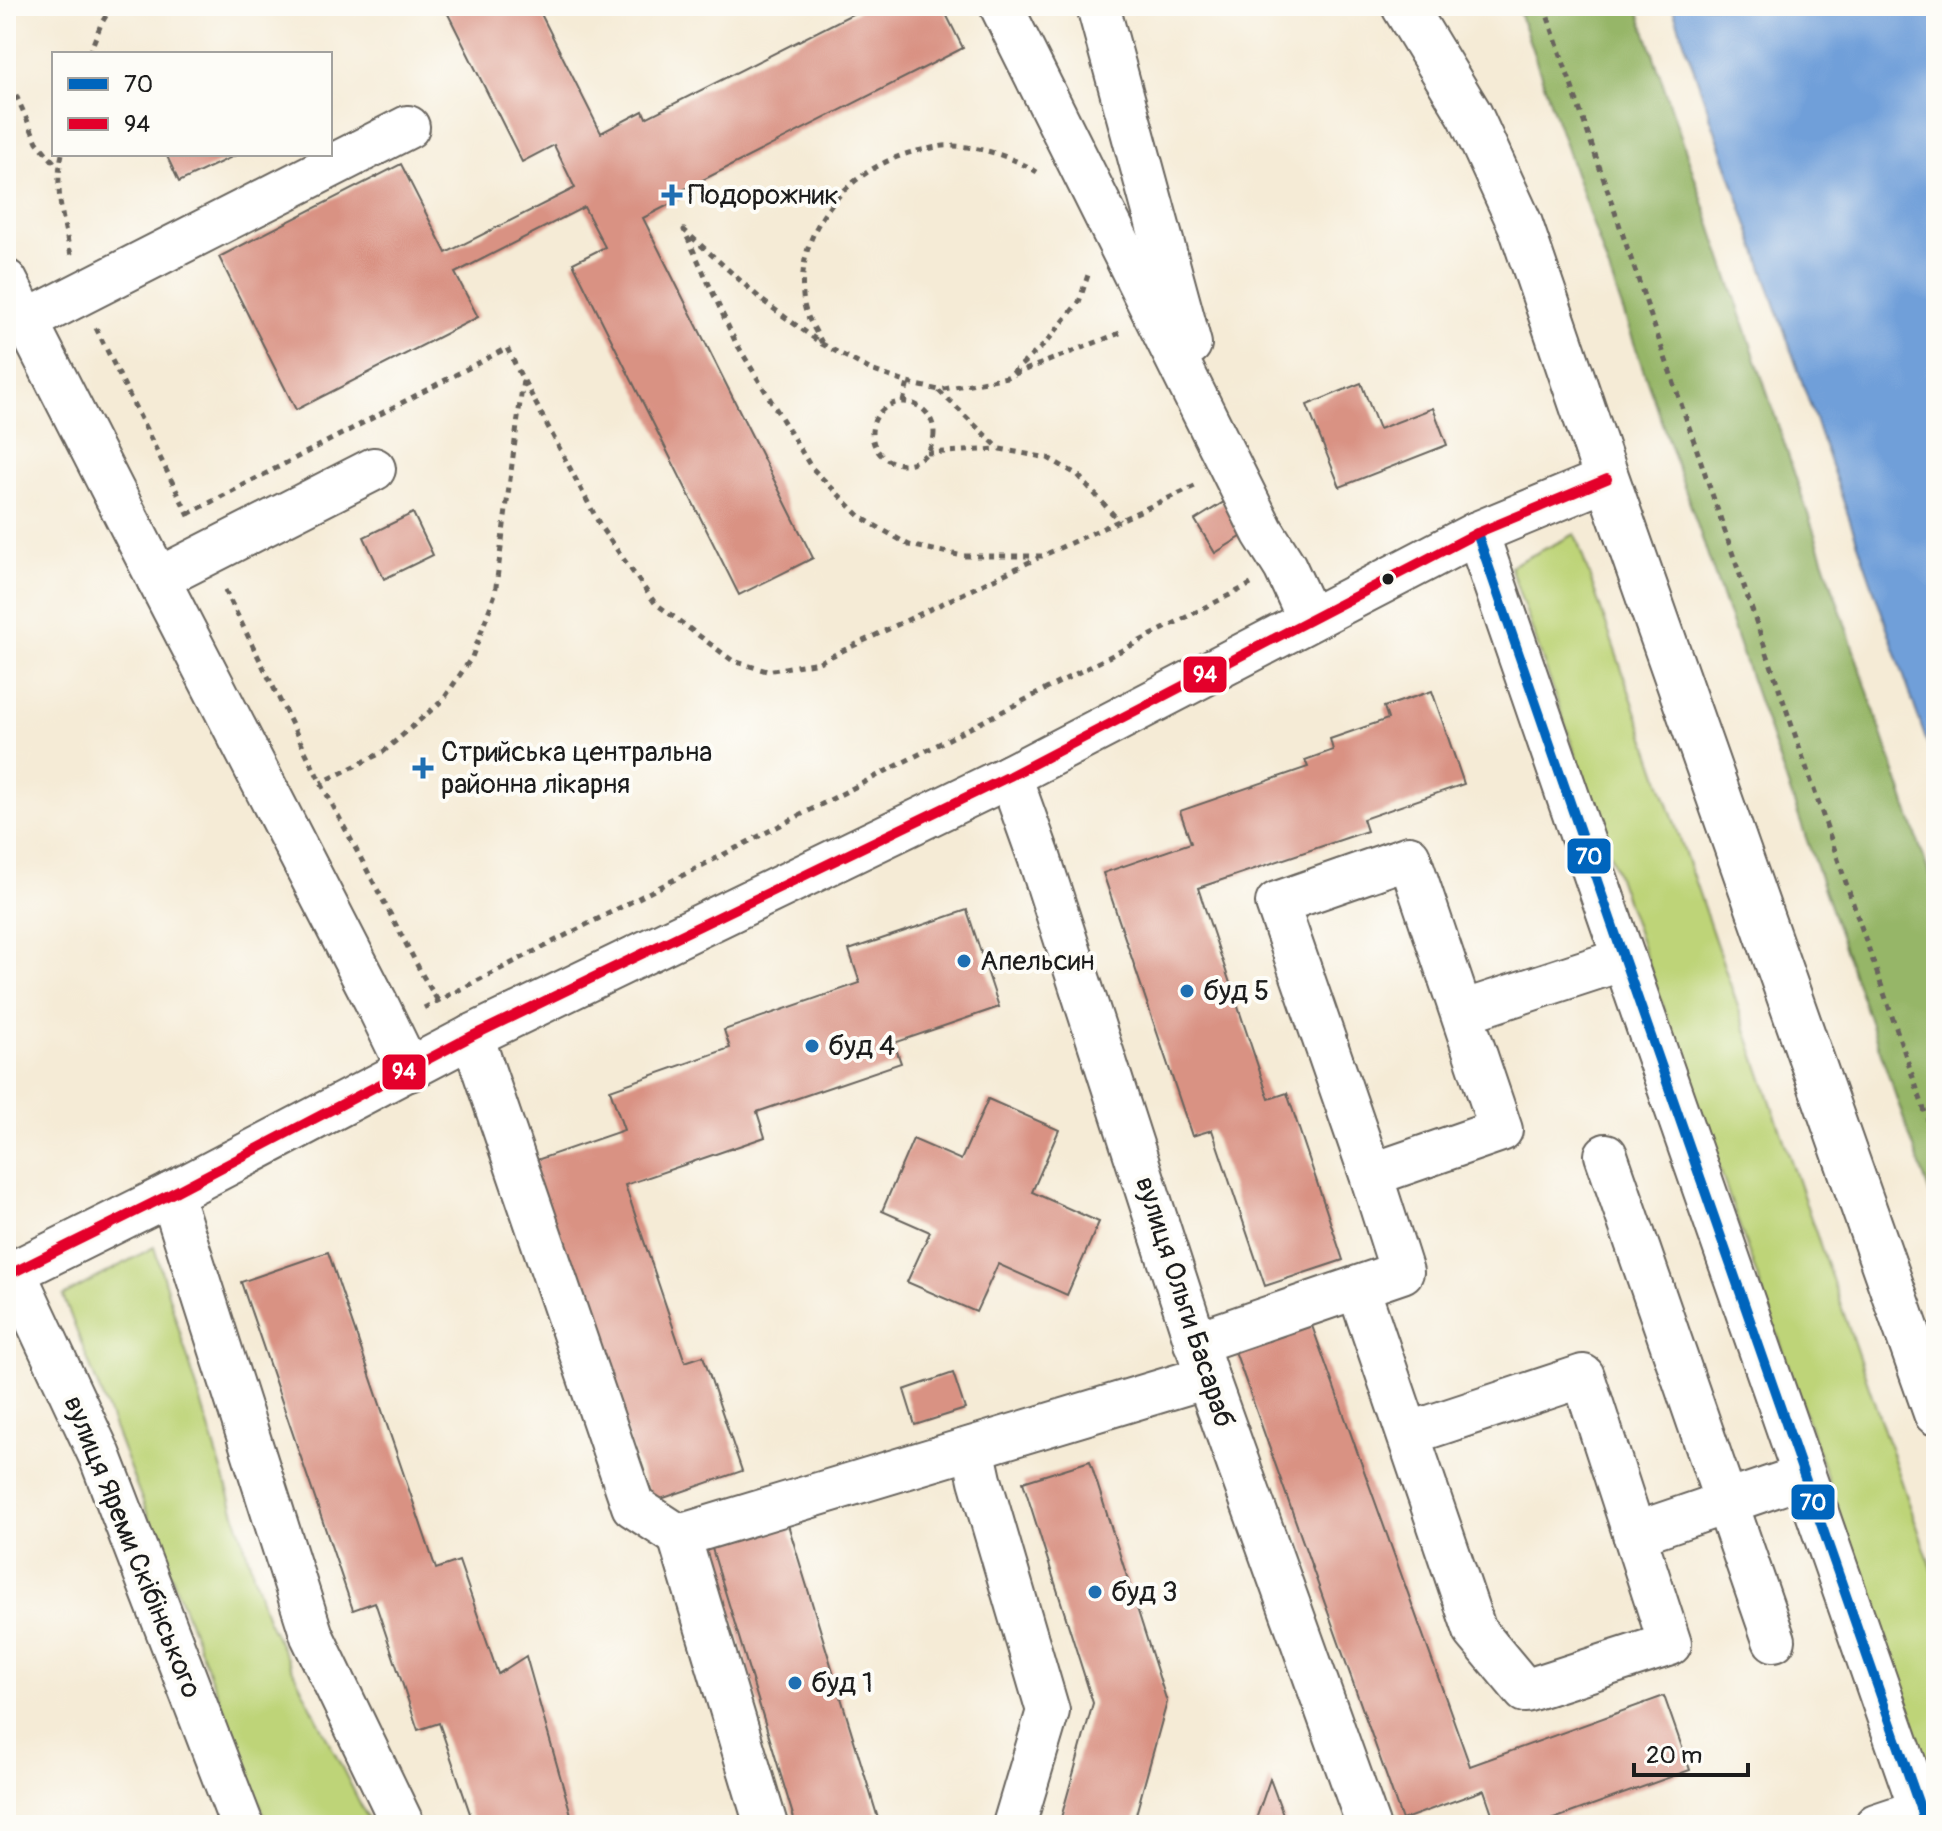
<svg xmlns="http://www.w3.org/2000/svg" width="1942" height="1831" font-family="Pangolin,sans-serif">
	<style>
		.green { fill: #bed478; stroke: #6d784a; stroke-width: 2 }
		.forest { fill: #96b668; stroke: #596942; stroke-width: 2 }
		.water { fill: #709fd9; stroke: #465e7a; stroke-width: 2 }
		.building { fill: #d99283 }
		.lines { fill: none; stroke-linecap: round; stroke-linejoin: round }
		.minor-casing { stroke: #68645d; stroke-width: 46 }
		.highway-casing { stroke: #68645d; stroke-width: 48 }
		.path { stroke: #68645d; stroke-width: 5; stroke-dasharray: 6 6; stroke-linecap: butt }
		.minor { stroke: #fff; stroke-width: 42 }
		.highway { stroke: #fff; stroke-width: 44 }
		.bus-1-casing { stroke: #fdfcf7; stroke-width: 16 }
		.bus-2-casing { stroke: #fdfcf7; stroke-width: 16 }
		.bus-1 { stroke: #0065bd; stroke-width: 10 }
		.bus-2 { stroke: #e4002b; stroke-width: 10 }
		.poi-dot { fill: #1f6fb2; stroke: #fdfcf7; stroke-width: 3 }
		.bus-dot { fill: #1c1c1c; stroke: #fdfcf7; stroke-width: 3 }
		.labels { text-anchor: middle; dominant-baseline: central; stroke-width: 8; stroke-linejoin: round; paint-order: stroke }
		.poi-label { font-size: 28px; fill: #1c1c1c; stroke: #fdfcf7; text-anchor: start }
		.street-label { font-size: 28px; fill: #1c1c1c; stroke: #fdfcf7 }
		.line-badge { stroke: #fdfcf7; stroke-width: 3 }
		.badge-label { font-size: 22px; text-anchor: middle; font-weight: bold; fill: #fff }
	</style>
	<rect width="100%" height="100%" fill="#fdfcf7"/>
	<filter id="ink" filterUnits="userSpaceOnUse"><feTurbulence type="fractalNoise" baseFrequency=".0125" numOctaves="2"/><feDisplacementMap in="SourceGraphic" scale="16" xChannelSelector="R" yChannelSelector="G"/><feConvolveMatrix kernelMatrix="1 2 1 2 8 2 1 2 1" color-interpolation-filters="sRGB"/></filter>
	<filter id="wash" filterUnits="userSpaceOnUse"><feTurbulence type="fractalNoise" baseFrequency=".006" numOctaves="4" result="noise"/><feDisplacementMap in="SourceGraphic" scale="32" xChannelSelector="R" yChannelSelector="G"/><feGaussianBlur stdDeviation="1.8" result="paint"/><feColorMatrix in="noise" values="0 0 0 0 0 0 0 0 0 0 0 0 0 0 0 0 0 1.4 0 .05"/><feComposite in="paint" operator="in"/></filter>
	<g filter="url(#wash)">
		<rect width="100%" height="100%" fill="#f5ebd6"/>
		<g class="green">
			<path d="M1575,534L1936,1581V1791L1510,566Z"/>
			<path d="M154,1247L267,1619L371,1825H268L63,1296Z"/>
		</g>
		<path class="forest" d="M1517,6H1637L1936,894V1212Z"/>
		<path class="water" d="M1672,6H1936V769Z"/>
		<g id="blocks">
			<g class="building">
				<path d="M444,6H537L601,133L643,111L646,118L868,6H942L963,48L683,190L686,196L643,218L813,558L739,595L573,263L605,247L584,207L455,273L478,317L296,410L219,257L401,164L446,253L575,188L554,145L522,162Z"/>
				<path d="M166,154H238L179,182Z"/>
				<path d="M1361,383L1379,429L1433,408L1447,445L1340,487L1307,405Z"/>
				<path d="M1224,502L1244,535L1215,553L1195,520Z"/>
				<path d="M413,513L433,555L384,579L364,537Z"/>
				<path d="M1432,691L1464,784L1363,819L1367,831L1198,888L1269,1099L1287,1093L1343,1260L1265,1286L1212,1130L1192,1136L1103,873L1191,843L1180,811L1308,767L1305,760L1333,750L1330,739L1388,719L1384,707Z"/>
				<path d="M967,910L999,1007L894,1043L901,1063L757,1112L765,1137L625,1185L685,1362L703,1356L742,1471L652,1502L525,1164L624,1130L610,1090L730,1048L724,1030L860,983L849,950Z"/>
				<path d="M988,1099L1059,1130L1032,1192L1099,1222L1067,1295L998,1264L976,1312L907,1282L930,1232L882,1211L913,1139L961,1160Z"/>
				<path d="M328,1252L436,1569L459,1561L498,1674L526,1656L574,1825H474L439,1723L418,1730L375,1602L353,1610L241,1282Z"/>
				<path d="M1311,1323L1470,1766L1664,1696L1690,1770L1537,1825H1496L1484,1790L1402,1820L1235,1351Z"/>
				<path d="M953,1373L965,1409L915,1425L904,1390Z"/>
				<path d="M1090,1461L1167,1702L1133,1825H1059L1093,1703L1023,1482Z"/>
				<path d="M786,1518L880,1825H796L710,1542Z"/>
				<path d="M1270,1779L1287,1825H1254Z"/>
			</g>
		</g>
	</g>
	<g filter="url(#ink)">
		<use href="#blocks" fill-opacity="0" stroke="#68645d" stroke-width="2"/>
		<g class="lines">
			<g class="minor-casing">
				<g id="minor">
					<path d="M1001,6L1263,532L1285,567L1309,619"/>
					<path d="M1098,6L1190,344"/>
					<path d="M6,281L158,579L375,1000L409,1070"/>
					<path d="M27,321L408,127"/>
					<path d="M1477,533L1624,959L1926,1825"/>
					<path d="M158,579L374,469"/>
					<path d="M1010,776L1039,857L1207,1377L1368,1825"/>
					<path d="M1462,1012L1624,959"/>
					<path d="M472,1036L633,1506L679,1536"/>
					<path d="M1606,1155L1774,1640"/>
					<path d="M171,1194L312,1636L403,1825"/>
					<path d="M14,1272L100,1456L242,1825"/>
					<path d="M6,1276L171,1194L472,1036L1010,776L1477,533L1607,479"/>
					<path d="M1358,1288L1475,1631L1525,1691L1670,1644L1583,1376L1408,1434"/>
					<path d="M1195,1343L1402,1272L1371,1175L1277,903L1409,857L1501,1130L1371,1175"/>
					<path d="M973,1448L980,1480L1048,1711L1014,1825"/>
					<path d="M1634,1534L1804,1476"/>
					<path d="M766,1825L679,1536L1207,1377"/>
					<path d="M1876,1825L1921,1810"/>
				</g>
			</g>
			<g class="highway-casing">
				<path id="highway" d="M1404,6L1470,115L1520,224L1607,479L1936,1413"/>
			</g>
			<g class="path">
				<path d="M1544,6L1936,1144"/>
				<path d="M89,54L101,24L112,6"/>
				<path d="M6,73L37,142L58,167"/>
				<path d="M62,154C54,188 63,221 71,255"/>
				<path d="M96,328L191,520"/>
				<path d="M1120,333L1007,377L939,390L908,383L871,370L822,344L763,301L684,230L735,341L811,467L862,518L909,545L963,556H1042L1195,486"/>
				<path d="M822,343C816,331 806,317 804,304C792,227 853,162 926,149C934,148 943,145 950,146C979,146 1013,157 1037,172"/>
				<path d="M1012,373L1045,344L1079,302L1089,272"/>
				<path d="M524,381L602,529L655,603L733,661L767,671L819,662L1038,558"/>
				<path d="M939,391L1000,449L1048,458L1078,475L1119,521"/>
				<circle cx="903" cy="433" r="31"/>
				<path d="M903,402L908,383"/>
				<path d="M927,453L999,449"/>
				<path d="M188,514L507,348L523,380L495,594L472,657L443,700L383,752L321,783"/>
				<path d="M225,590L321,783L423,976L438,1001"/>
				<path d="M424,1008L1251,584"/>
			</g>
			<use href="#minor" class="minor"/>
			<use href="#highway" class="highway"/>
			<g class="bus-1-casing">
				<path id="bus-1" d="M1477,533L1624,959L1926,1825"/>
			</g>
			<g class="bus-2-casing">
				<path id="bus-2" d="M6,1276L171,1194L472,1036L1010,776L1477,533L1607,479"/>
			</g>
			<use href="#bus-1" class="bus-1"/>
			<use href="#bus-2" class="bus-2"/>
		</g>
	</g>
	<g class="poi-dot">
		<path d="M668 183h8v8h8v8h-8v8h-8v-8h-8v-8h8z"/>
		<path d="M419 756h8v8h8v8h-8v8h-8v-8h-8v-8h8z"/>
		<circle cx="964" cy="961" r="8"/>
		<circle cx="1187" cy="991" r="8"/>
		<circle cx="812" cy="1046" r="8"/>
		<circle cx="1095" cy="1592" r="8"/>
		<circle cx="795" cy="1683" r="8"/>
	</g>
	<circle class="bus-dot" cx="1388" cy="579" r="7"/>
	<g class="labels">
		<g class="poi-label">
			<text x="688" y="195">Подорожник</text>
			<text x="441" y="752">Стрийська центральна<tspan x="441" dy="32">районна лікарня</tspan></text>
			<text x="980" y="961">Апельсин</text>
			<text x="1203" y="991">буд 5</text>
			<text x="828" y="1046">буд 4</text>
			<text x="1111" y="1592">буд 3</text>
			<text x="811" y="1683">буд 1</text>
		</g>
		<g class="street-label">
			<text transform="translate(1184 1302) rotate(72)">вулиця Ольги Басараб</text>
			<text transform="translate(132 1547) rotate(68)">вулиця Яреми Скібінського</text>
		</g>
	</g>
	<g class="line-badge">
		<rect x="1182" y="655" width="46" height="39" rx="8" fill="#e4002b"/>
		<rect x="1566" y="837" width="46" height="38" rx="8" fill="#0065bd"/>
		<rect x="381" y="1053" width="46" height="38" rx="8" fill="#e4002b"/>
		<rect x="1790" y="1483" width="46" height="38" rx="8" fill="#0065bd"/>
	</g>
	<g class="badge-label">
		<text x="1205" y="682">94</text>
		<text x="1589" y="864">70</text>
		<text x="404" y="1079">94</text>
		<text x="1813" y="1510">70</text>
	</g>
	<rect width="1942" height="1831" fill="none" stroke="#fdfcf7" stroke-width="32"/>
	<rect x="52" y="52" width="280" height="104" fill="#fdfcf7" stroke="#a3a29f" stroke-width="2"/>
	<rect x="68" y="78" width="40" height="12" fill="#0065bd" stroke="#a3a29f" stroke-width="2"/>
	<text x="124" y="92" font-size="24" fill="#1c1c1c">70</text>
	<rect x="68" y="118" width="40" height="12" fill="#e4002b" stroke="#a3a29f" stroke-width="2"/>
	<text x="124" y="132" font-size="24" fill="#1c1c1c">94</text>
	<path d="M1634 1763v12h114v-12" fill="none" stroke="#1c1c1c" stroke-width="4"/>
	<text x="1646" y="1763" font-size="24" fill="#1c1c1c" stroke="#fdfcf7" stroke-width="6" paint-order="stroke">20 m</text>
</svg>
